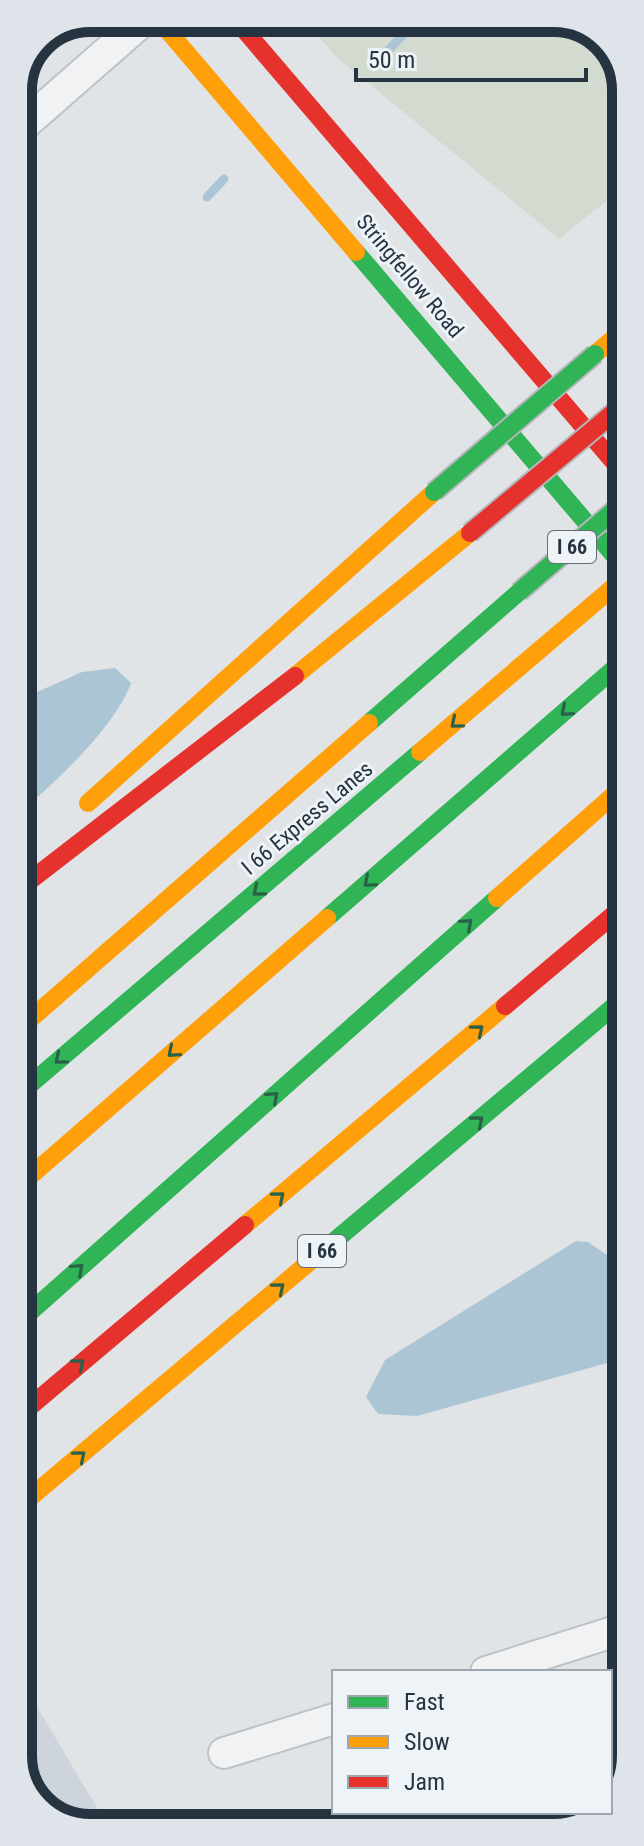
<svg xmlns="http://www.w3.org/2000/svg" width="644" height="1846" font-family="'Roboto Condensed',sans-serif">
	<style>
		.built { fill: #ced4db }
		.green { fill: #d3dbd1 }
		.water { fill: #acc5d5 }
		.lines { fill: none; stroke-linecap: round; stroke-linejoin: round }
		.stream { stroke: #acc5d5; stroke-width: 9 }
		.street-casing { stroke: #bfc2c5; stroke-width: 34 }
		.street { stroke: #f1f2f3; stroke-width: 30 }
		.fast { stroke: #30b455; stroke-width: 18 }
		.slow { stroke: #ff9f0a; stroke-width: 18 }
		.jam { stroke: #e5322d; stroke-width: 18 }
		.fast-bridge-casing { stroke: #b3b7bc; stroke-width: 22; stroke-linecap: butt }
		.jam-bridge-casing { stroke: #b3b7bc; stroke-width: 22; stroke-linecap: butt }
		.fast-bridge { stroke: #30b455; stroke-width: 18 }
		.jam-bridge { stroke: #e5322d; stroke-width: 18 }
		.oneway { stroke: #2a6149 }
		.labels { text-anchor: middle; dominant-baseline: central; stroke-width: 6; stroke-linejoin: round; paint-order: stroke }
		.shield { fill: #eef3f7; stroke: #626d78; stroke-width: 2 }
		.shield-label { font-size: 20px; font-weight: bold; fill: #263442 }
		.street-label { font-size: 22px; fill: #263442; stroke: #eef3f7 }
		.rim { fill: none; stroke: #263442; stroke-width: 10 }
	</style>
	<rect width="100%" height="100%" fill="#e1e4e7"/>
	<path class="built" d="M20,1678L109,1828H85L43,1810L20,1774Z"/>
	<path class="green" d="M303,18L563,19L601,36L624,72V187L559,239L336,57Z"/>
	<g class="water">
		<path d="M115,668L131,683C116,726 54,784 19,813V700L82,672Z"/>
		<path d="M576,1241L588,1242L625,1267V1358L417,1416L378,1414L366,1397L385,1360Z"/>
	</g>
	<g class="lines">
		<g class="stream">
			<path d="M384,55L419,18"/>
			<path d="M207,197L224,179"/>
		</g>
		<g class="street-casing">
			<g id="street">
				<path d="M18,130L146,18"/>
				<path d="M486,1672L626,1628"/>
				<path d="M224,1753L334,1719"/>
			</g>
		</g>
		<use href="#street" class="street"/>
		<g class="fast">
			<path d="M356,252L624,567"/>
			<path d="M369,723L519,592"/>
			<path d="M327,918L624,660"/>
			<path d="M19,1094L420,752"/>
			<path d="M313,1259L625,997"/>
			<path d="M20,1321L497,898"/>
		</g>
		<g class="slow">
			<path d="M157,18L356,252"/>
			<path d="M595,354L624,330"/>
			<path d="M295,676L470,533"/>
			<path d="M420,752L624,578"/>
			<path d="M88,803L434,492"/>
			<path d="M497,898L625,785"/>
			<path d="M19,1029L369,723"/>
			<path d="M20,1185L327,918"/>
			<path d="M245,1225L505,1006"/>
			<path d="M20,1506L313,1259"/>
		</g>
		<g class="jam">
			<path d="M234,18L624,474"/>
			<path d="M19,889L295,676"/>
			<path d="M505,1006L625,905"/>
			<path d="M20,1415L245,1225"/>
		</g>
		<g class="fast-bridge-casing">
			<g id="fast-bridge">
				<path d="M434,492L595,354"/>
				<path d="M519,592L624,502"/>
			</g>
		</g>
		<g class="jam-bridge-casing">
			<path id="jam-bridge" d="M470,533L624,404"/>
		</g>
		<use href="#fast-bridge" class="fast-bridge"/>
		<use href="#jam-bridge" class="jam-bridge"/>
	</g>
	<defs><path id="oneway-chevron" d="M-2-3.5L2.5 0L-2 3.5" fill="none" stroke-width="1.6" stroke-linecap="round" stroke-linejoin="round" transform="scale(2)"/></defs>
	<g class="oneway">
		<use href="#oneway-chevron" transform="translate(566 711) rotate(139)"/>
		<use href="#oneway-chevron" transform="translate(456 723) rotate(140)"/>
		<use href="#oneway-chevron" transform="translate(369 882) rotate(139)"/>
		<use href="#oneway-chevron" transform="translate(258 891) rotate(140)"/>
		<use href="#oneway-chevron" transform="translate(467 924) rotate(-42)"/>
		<use href="#oneway-chevron" transform="translate(478 1030) rotate(-40)"/>
		<use href="#oneway-chevron" transform="translate(173 1052) rotate(139)"/>
		<use href="#oneway-chevron" transform="translate(60 1059) rotate(140)"/>
		<use href="#oneway-chevron" transform="translate(273 1097) rotate(-42)"/>
		<use href="#oneway-chevron" transform="translate(478 1121) rotate(-40)"/>
		<use href="#oneway-chevron" transform="translate(279 1197) rotate(-40)"/>
		<use href="#oneway-chevron" transform="translate(78 1269) rotate(-42)"/>
		<use href="#oneway-chevron" transform="translate(279 1288) rotate(-40)"/>
		<use href="#oneway-chevron" transform="translate(79 1364) rotate(-40)"/>
		<use href="#oneway-chevron" transform="translate(80 1456) rotate(-40)"/>
	</g>
	<g class="labels">
		<g class="shield">
			<rect x="548" y="531" width="48" height="32" rx="6"/>
			<rect x="298" y="1235" width="48" height="32" rx="6"/>
		</g>
		<g class="shield-label">
			<text x="572" y="547">I 66</text>
			<text x="322" y="1251">I 66</text>
		</g>
		<g class="street-label">
			<text transform="translate(410 276) rotate(50)">Stringfellow Road</text>
			<text transform="translate(307 818) rotate(-40)">I 66 Express Lanes</text>
		</g>
	</g>
	<path d="M0 0H644V1846H0ZM90 32H554A58 58 0 0 1 612 90V1756A58 58 0 0 1 554 1814H90A58 58 0 0 1 32 1756V90A58 58 0 0 1 90 32Z" fill="#dee4e9" fill-rule="evenodd"/>
	<path class="rim" d="M90 32H554A58 58 0 0 1 612 90V1756A58 58 0 0 1 554 1814H90A58 58 0 0 1 32 1756V90A58 58 0 0 1 90 32Z"/>
	<rect x="332" y="1670" width="280" height="144" fill="#eef3f7" stroke="#9ea7af" stroke-width="2"/>
	<rect x="348" y="1696" width="40" height="12" fill="#30b455" stroke="#9ea7af" stroke-width="2"/>
	<text x="404" y="1710" font-size="24" fill="#263442">Fast</text>
	<rect x="348" y="1736" width="40" height="12" fill="#ff9f0a" stroke="#9ea7af" stroke-width="2"/>
	<text x="404" y="1750" font-size="24" fill="#263442">Slow</text>
	<rect x="348" y="1776" width="40" height="12" fill="#e5322d" stroke="#9ea7af" stroke-width="2"/>
	<text x="404" y="1790" font-size="24" fill="#263442">Jam</text>
	<path d="M356 68v12h230v-12" fill="none" stroke="#263442" stroke-width="4"/>
	<text x="368" y="68" font-size="24" fill="#263442" stroke="#eef3f7" stroke-width="6" paint-order="stroke">50 m</text>
</svg>
